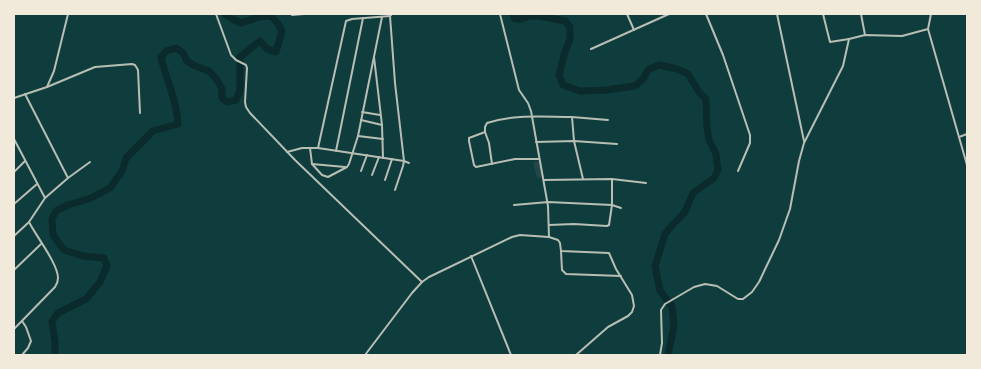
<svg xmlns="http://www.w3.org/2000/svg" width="981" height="369" font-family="'Golos Text',sans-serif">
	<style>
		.green { fill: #244646 }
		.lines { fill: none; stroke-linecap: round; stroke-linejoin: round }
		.river { stroke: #0a2a2b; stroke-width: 7 }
		.minor { stroke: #b8beb3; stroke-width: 2 }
	</style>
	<rect width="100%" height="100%" fill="#0f3d3e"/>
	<path class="green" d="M539,161L543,177L537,178L533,162Z"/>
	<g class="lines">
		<g class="river">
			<path d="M513,14L515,19H521L530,16H539L565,21L570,27V39L565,52L559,75L563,85L580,91L606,90L635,86L643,79L648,70L659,65L677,69L688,74L699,92L706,99L707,127L709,140L716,154L718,170L714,178L693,193L685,212L674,223L665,234L655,266L660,291L672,306L674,326L668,355"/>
			<path d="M55,355V342L52,321L58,313L86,299L100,282L107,266L104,258L83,256L64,250L53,235L52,219L56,211L68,205L91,198L110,188L122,171L126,158L153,131L178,124C177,100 166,80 161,57L166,51L176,48L183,53L187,61L195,66L209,71L217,80L222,89V98L227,102L236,100L240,90V57L260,41L267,49L276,52L282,31L277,22L271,16L259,17L241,23L232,19L225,14"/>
		</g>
		<g class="minor">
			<path d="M216,14L231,55L236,60L246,65L247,68L245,102L246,107L250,113L295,160L422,282"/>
			<path d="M392,14L390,16L395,83L404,161L403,166L395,190"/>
			<path d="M500,14L519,90L528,103L531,111L548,206L549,237"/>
			<path d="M627,14L634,30"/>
			<path d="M706,14L723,55L750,135V143L738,171"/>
			<path d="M777,14L804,141"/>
			<path d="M823,14L830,42L849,39"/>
			<path d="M861,14L865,35"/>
			<path d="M292,15L304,14"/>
			<path d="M928,29L967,165"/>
			<path d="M591,49L669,14"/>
			<path d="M374,57L382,125L383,158"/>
			<path d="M47,87L95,67L132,64L135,65L138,70L140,113"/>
			<path d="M25,94L68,178L45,198"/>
			<path d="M14,98L47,87L54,71L68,14"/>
			<path d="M362,112L380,115"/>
			<path d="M572,117L608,120"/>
			<path d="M361,120L382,125"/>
			<path d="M485,132L489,143L492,164"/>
			<path d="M358,136L383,139"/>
			<path d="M959,137L967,134"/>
			<path d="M14,139L45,198L29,222C36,236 58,264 58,278C58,281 57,284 55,287L14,329"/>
			<path d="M536,142L574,141L617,144"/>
			<path d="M310,148L312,164L322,175L328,177L347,167L349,164L358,136L382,17"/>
			<path d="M318,148L346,21L352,19L390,16"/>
			<path d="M336,151L363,18"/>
			<path d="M287,152L302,148H318L404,161L409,163"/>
			<path d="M539,159H515L476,167L474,165L469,141V138L485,132V127L487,123C514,114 544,117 572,117L574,141L583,179"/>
			<path d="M312,164L345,167"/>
			<path d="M361,171L367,155"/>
			<path d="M14,172L25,161"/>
			<path d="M372,175L379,157"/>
			<path d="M68,178L90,162"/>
			<path d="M385,180L392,159"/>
			<path d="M544,180L612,179L646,183"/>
			<path d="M14,204L37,184"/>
			<path d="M514,205L548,202L612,205L621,208"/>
			<path d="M549,225L574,224L607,226L609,225L612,205V179"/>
			<path d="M14,236L29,222"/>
			<path d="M561,251L562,270L566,274L621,276"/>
			<path d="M471,256L511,355"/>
			<path d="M14,270L41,244"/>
			<path d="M22,321L26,327L31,341L28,348L22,355"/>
			<path d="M365,355L412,293L422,282L429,277L512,237L520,235L549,237L558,240L560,243L561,251L609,253L616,269L632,295L634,306L632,312L628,316L608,327L576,355"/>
			<path d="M660,355L662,343L661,310L665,304L694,287L705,284L717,286L738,299H743L752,292L759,282L779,240L790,209L799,161L804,143L843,66L849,39L865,35L902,36L928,29L931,14"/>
		</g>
	</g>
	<rect width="981" height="369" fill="none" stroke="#f1e9da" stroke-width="30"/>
</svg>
